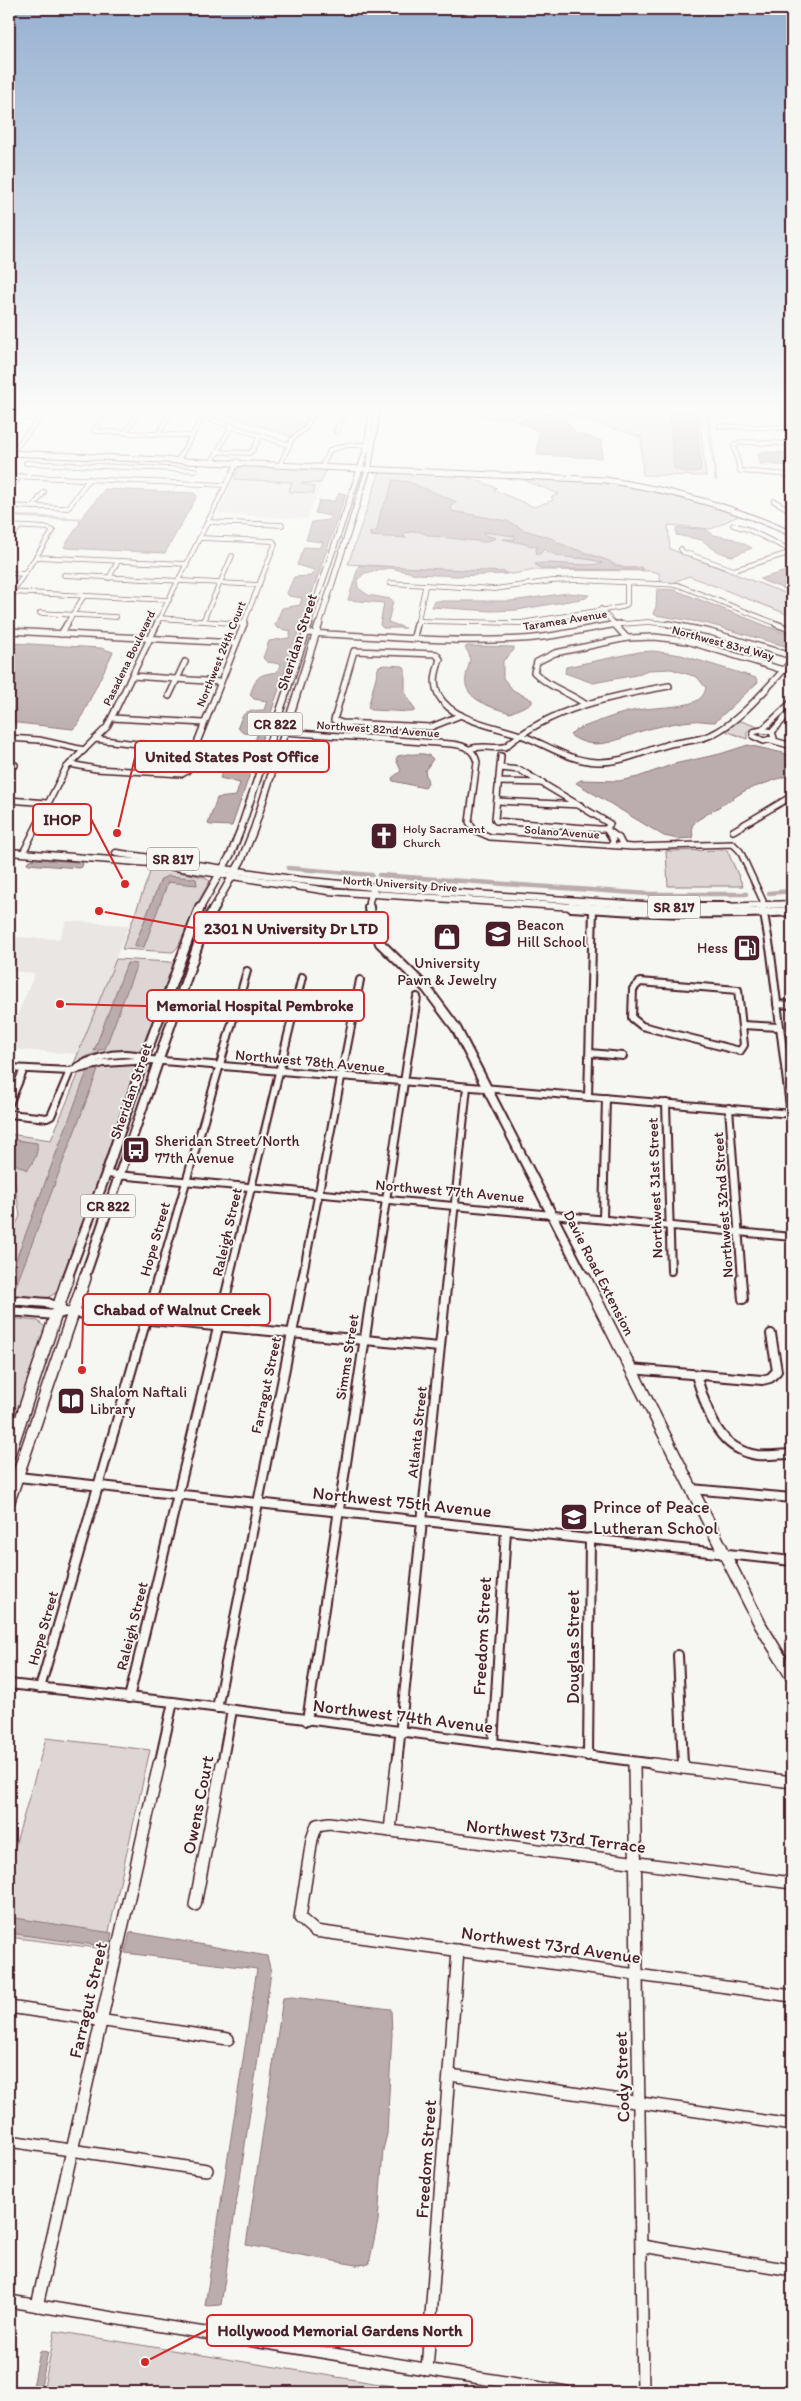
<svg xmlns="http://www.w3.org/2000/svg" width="801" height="2401" font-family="Itim,sans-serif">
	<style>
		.built { fill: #e9e6e3 }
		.green { fill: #ddd6d5; stroke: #947a80 }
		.water { fill: #bbadae; stroke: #8e747a }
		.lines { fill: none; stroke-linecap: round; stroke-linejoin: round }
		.canal-far1 { stroke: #bbadae; stroke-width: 3 }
		.canal { stroke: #bbadae; stroke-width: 4.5 }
		.minor-far4-casing { stroke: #4a1f2b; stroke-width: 5.5 }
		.minor-far3-casing { stroke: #4a1f2b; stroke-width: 8 }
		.minor-far2-casing { stroke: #4a1f2b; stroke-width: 10 }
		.minor-far1-casing { stroke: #4a1f2b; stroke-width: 12 }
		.minor-casing { stroke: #4a1f2b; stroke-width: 14 }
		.major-far3-casing { stroke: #4a1f2b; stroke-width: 7 }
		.major-far2-casing { stroke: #4a1f2b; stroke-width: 9 }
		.major-far1-casing { stroke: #4a1f2b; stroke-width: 12 }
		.major-casing { stroke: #4a1f2b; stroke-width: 14 }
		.minor-far4 { stroke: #f6f6f2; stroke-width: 4 }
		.minor-far3 { stroke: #f6f6f2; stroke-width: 5 }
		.minor-far2 { stroke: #f6f6f2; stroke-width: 6 }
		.minor-far1 { stroke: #f6f6f2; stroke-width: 8 }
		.minor { stroke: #f6f6f2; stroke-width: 11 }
		.major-far3 { stroke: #f6f6f2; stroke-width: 5 }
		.major-far2 { stroke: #f6f6f2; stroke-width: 6 }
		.major-far1 { stroke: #f6f6f2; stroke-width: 8 }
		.major { stroke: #f6f6f2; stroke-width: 11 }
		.labels { text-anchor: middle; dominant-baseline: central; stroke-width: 4; stroke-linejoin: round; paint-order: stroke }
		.far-street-label { font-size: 12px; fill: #4a1f2b; stroke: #f6f6f2 }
		.far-poi-label { font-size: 12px; fill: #4a1f2b; stroke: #f6f6f2; text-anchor: start }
		.shield { fill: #f6f6f2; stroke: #7e6067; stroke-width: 1 }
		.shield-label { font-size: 14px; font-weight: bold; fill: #4a1f2b }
		.street-label { font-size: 15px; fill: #4a1f2b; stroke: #f6f6f2 }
		.poi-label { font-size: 15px; fill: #4a1f2b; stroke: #f6f6f2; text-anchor: start }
		.near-street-label { font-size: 18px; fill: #4a1f2b; stroke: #f6f6f2 }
		.near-poi-label { font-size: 18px; fill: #4a1f2b; stroke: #f6f6f2; text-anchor: start }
		.leader { fill: none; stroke: #d62828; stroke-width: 2 }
		.callout-dot { fill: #d62828; stroke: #f6f6f2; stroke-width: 2 }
		.callout { fill: #f6f6f2; stroke: #d62828; stroke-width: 2 }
		.callout-label { font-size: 16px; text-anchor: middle; font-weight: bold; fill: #4a1f2b }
	</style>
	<rect width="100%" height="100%" fill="#f6f6f2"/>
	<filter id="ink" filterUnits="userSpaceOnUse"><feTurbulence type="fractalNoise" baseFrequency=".02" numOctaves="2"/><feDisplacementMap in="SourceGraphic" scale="10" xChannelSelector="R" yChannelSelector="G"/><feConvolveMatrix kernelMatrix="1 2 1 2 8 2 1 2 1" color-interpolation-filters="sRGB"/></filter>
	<g filter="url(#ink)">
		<g class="built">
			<path d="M234,479L321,483L307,519L217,514Z"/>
			<path d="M67,921L129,925L78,1054L9,1049V1035L35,973L9,971V937L59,939Z"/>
		</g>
		<g class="green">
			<path d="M206,408H259L309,424L293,437Z"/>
			<path d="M434,408H702L704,424H700L706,476L643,475L641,437L548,408L499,420L465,409Z"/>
			<path d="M241,465L327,468L321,483H301L314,487V493L291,492L289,491L292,482L234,479Z"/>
			<path d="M380,471L456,473L497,488L494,490L534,507L553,500L551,497L559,494L526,481L523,479L524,476L628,484L744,513L711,529L668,525L670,549L792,596V616L689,576L676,581L675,584L661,583L659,573L651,571L535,570L513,574L348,564Z"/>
			<path d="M738,720L758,727L747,732V739L726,731Z"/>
			<path d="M727,850L743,886H668L666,851Z"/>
			<path d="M152,867L204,877L210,881L198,902L178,947L173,952L122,949Z"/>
			<path d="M116,959L170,962L174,965L141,1050C114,1059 100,1042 73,1066Z"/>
			<path d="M123,1063L135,1065L137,1068L79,1234L56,1293L43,1300L9,1297V1239L20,1216L13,1171L9,1170V1134L51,1140L80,1070Z"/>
			<path d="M9,1318L38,1321L47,1329L9,1436Z"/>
			<path d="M46,1738L150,1750L105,1949L9,1937V1867Z"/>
			<path d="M55,2331L429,2392H43Z"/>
		</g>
		<g class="water">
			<path d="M669,408H698L699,423L697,424L701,470C692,474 683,473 674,468Z"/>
			<path d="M548,413L565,419L576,433L602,441V458L537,455L539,431L516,421Z"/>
			<path d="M763,452L792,453V466L760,464L758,454Z"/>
			<path d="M393,480L409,482L457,502L451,506L452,511L507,521L524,530L554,539L558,543L609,561L615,565L626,568L641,567L643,570L541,569L535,564C552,561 591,568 602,563C583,555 563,562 544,549L540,554H537L536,549L538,547L503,539H515V536L483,532L485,535L496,538L485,542L431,536L418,531L405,533L403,536L407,538L370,536V533L377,530L381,510L388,497Z"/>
			<path d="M105,489L194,493L197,496L165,553L66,548L64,547L80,523L79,521Z"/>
			<path d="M339,493L346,494L232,826L211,825L208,824L217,798L236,796L240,783L220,778L228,755L252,749L257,735L255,732C247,734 242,735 238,727C244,709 247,711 264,710L267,701L254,699L250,695C257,676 257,675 277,672L281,664L267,662L263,658L269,641L289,638L291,631L277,628L275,625L282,608L300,605L302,598L289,596L287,593L294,577L311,576L314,570L297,565L304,547L320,548L323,542L306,540L312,522L329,520L331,516L315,513L319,501H335Z"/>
			<path d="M678,528L705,529L714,535L734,539L752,548L733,556L727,555L715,550L702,540L676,535V529Z"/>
			<path d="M359,565L505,572L507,574L456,576L417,574L390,568L365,573L357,580L358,588L368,595L391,599L393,601L388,622L405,628H383L380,625L384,603L348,600Z"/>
			<path d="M792,569V592L761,580L760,579Z"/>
			<path d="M657,589L675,590L792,636V648L705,623L655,615L653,613L656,607Z"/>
			<path d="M568,593L589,595L586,598L517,610L491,611L432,607L433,602L437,601H511Z"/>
			<path d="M12,643L101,648L113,652L78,724L73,729L9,722V645Z"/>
			<path d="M467,646L514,647V650L503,661V678L513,690L532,700V703L510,713C494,708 462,700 466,677C468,663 474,659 465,648Z"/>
			<path d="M653,651L681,655L756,678L758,682L715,722C707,722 699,720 692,721C679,722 666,725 653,728C624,734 599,756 570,735L575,730C595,723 615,714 637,710C654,707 679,708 694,702C701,699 704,695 706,688L697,677L671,669L648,670L636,675L593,683L565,673L566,667L639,652Z"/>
			<path d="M385,665L403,666L405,669V692L415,710L413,712L372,710L368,708L378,669L379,666Z"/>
			<path d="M748,745L792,755V774L746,790L696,821L692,826L693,838L678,839L664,836L576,783L581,780L619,781L638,777L674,764L720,754Z"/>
			<path d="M408,754C417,755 427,751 433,759L425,771L428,783L425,788L393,781L392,778L401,771L396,759L398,756Z"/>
			<path d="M34,859L81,862L83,863L82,867L79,868L27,864L28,861Z"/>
			<path d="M168,876L193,878L196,879L197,885L168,882L144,947H134L161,879Z"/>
			<path d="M127,963L137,964L105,1049L94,1051Z"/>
			<path d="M88,1069L98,1070L14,1291L9,1292V1278Z"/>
			<path d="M9,1139L37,1143C39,1152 33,1164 27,1170L9,1161Z"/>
			<path d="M9,1917L112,1933L109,1947L9,1933Z"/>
			<path d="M130,1932L267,1956L271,1972L221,2305L205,2306L257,1969L125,1953Z"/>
			<path d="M292,1997L391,2009L392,2034L387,2134L383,2150L378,2221L369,2264L356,2265L246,2245L283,1998Z"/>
			<path d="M40,2351L48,2352L40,2392H32Z"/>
		</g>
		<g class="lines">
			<g class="canal-far1">
				<path d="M707,408L716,480"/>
				<path d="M9,516L80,519"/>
			</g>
			<g class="canal">
				<path d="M288,868L372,875"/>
				<path d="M379,875L649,894H746"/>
				<path d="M769,893L792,891"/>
			</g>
			<g class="minor-far4-casing">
				<g id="minor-far4">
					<path d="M109,408L94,431L192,436"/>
					<path d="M176,408L289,445"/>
					<path d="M284,408L312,416"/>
					<path d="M41,411L105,413"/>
					<path d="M346,412H358"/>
					<path d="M9,418H29L37,408"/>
					<path d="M720,426L792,428"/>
					<path d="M336,431L347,408"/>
					<path d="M125,433L142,408"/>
					<path d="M158,434L174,408"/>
					<path d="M792,444L742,442L734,445L740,471L792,475"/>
					<path d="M218,452L249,453L253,450L260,436"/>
					<path d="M9,456L48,408"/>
					<path d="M178,460L203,417"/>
					<path d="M213,460L231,427"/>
					<path d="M26,463L195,470"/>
					<path d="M323,464L330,450L347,445H368"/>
					<path d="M280,465L292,439L306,428L315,408"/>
					<path d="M9,476L226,485"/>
					<path d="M9,491L20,476"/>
					<path d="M774,501L792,511"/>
					<path d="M9,506L68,508L89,479"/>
					<path d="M33,507L44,492"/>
					<path d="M208,522L282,525"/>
					<path d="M733,525L747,529L792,551"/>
					<path d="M9,526L48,528L53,531L9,597"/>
					<path d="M200,538L273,541L275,544L243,625"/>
					<path d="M9,541L19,527"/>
					<path d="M681,549L683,552L734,570L792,552"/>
					<path d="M36,557L187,564"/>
					<path d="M9,573L24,574"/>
					<path d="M64,575L259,585"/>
					<path d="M109,578L118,561"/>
					<path d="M390,583L495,589L552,581L578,580L678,585L780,625"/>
					<path d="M9,592L169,600"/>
					<path d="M601,609L615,625"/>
					<path d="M40,613L116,617"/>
					<path d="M159,618L244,624"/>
					<path d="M203,621L232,556"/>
					<path d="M418,621L520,623L623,607L627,604V583"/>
					<path d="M66,625L84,596"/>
					<path d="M156,625L238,461"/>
					<path d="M417,625L425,587"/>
					<path d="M610,625L648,622L677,625"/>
				</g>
			</g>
			<g class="minor-far3-casing">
				<g id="minor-far3">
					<path d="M242,624H244"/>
					<path d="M614,624L627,638"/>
					<path d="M669,624L710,632L792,656"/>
					<path d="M776,624L792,630"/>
					<path d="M9,631L236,643"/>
					<path d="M306,633C377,636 449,643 521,639C554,638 586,628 619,624"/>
					<path d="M61,634L67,624"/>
					<path d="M414,637L417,624"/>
					<path d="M132,676L220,682"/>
					<path d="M169,696L185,662"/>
					<path d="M585,704C568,692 548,687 534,672L537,662L555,653L627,638L655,637L687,641L783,670"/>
					<path d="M461,715L431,727L342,723L334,720L354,651L436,654L440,659C436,672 432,683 439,696C453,722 501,727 526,737C550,747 571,761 597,762C623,763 646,750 670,744C684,741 698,741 711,735C740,722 770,684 792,661"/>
					<path d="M112,718L204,723"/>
					<path d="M762,730L772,732L774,738L764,741L753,736V732Z"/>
					<path d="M762,730L792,702"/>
					<path d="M284,732L451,744C464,745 474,749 477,762L469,822L474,830L490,837L633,847L733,844L740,851L763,901L762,907"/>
					<path d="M772,732L792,710"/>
					<path d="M9,738L39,740L84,750"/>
					<path d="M95,739L146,745"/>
					<path d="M771,740L792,746"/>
					<path d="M505,747C550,708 612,696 669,686"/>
					<path d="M470,749C482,744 495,750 507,746"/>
					<path d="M70,764L96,769L182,774C195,768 197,753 198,740L244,624"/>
					<path d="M9,765H15"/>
					<path d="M500,768L520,770L610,824L606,829H599L496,821L495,819L501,756"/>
					<path d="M498,782L543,783"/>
					<path d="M9,800L47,803"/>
					<path d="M497,801L580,805"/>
					<path d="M733,831L792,796"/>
					<path d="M612,845L613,840L606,829L619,838L623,846"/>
					<path d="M23,853L66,768L107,727L157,624"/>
					<path d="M594,908L598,907"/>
				</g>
			</g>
			<g class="minor-far2-casing">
				<g id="minor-far2">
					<path d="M763,908L771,954L792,1123"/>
					<path d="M640,982L738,990L744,1045L740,1051L642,1026L632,1018L633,989Z"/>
					<path d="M777,1004L792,1005"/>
					<path d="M742,1025L779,1027"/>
					<path d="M590,1053L623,1056"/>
					<path d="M77,1067C99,1055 124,1050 148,1058"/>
					<path d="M9,1068L70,1071L104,1063L151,1060L792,1114"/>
					<path d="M588,1097L593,909L598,907"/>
					<path d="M666,1103L671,1271"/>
					<path d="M9,1104L24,1069"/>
					<path d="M729,1108L742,1279"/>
					<path d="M9,1114L47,1118L51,1116L70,1071"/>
					<path d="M106,1174L792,1237"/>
					<path d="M603,1219L606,1098"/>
					<path d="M158,1279L247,971"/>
					<path d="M229,1279L302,977"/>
					<path d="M302,1279L360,980"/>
					<path d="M374,1279L417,997"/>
					<path d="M447,1279L467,1087"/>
				</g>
			</g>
			<g class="minor-far1-casing">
				<g id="minor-far1">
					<path d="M741,1278L743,1299"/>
					<path d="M9,1300L48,1303L62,1309"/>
					<path d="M9,1311L55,1315L66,1312L439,1347"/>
					<path d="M630,1369L762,1380L770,1378L777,1371L771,1334"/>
					<path d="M696,1375C707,1409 716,1449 757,1455C769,1456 781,1454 792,1454"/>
					<path d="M9,1476L792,1561"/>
					<path d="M691,1489L792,1498"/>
					<path d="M678,1655L683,1765"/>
					<path d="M9,1684L173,1702L663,1765"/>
					<path d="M40,1688L158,1278"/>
					<path d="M129,1698L230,1278"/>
					<path d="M217,1708L303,1278"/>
					<path d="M307,1721L374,1278"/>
					<path d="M493,1744L506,1530"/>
					<path d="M588,1756L590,1538"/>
					<path d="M634,1762V1765"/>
					<path d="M159,1765L173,1702"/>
					<path d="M222,1765L232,1710"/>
					<path d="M397,1765L447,1278"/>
				</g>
			</g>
			<g class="minor-casing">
				<g id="minor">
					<path d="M634,1764L643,2392"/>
					<path d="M653,1764L792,1782"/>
					<path d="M683,1764V1768"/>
					<path d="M390,1831L397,1764"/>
					<path d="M792,1883L329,1823L317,1825L312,1839L300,1918L315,1931L792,1996"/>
					<path d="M195,1905L222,1764"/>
					<path d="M9,2007L228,2039"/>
					<path d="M450,2075L792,2125"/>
					<path d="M9,2141L207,2170"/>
					<path d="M642,2246L792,2270"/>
					<path d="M9,2301L566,2392"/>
					<path d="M37,2306L159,1764"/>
					<path d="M427,2370L458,1950"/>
				</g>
			</g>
			<g class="major-far3-casing">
				<g id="major-far3">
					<path d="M9,453L605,480C670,490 732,506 792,534"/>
					<path d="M308,625L367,448L372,408"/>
					<path d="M319,625L369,466L378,408"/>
				</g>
			</g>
			<g class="major-far2-casing">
				<g id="major-far2">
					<path d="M9,852L150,863L328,891L589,908"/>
					<path d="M116,853L299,880L383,888L658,906L725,907L792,904"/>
					<path d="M200,908L231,854L240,831L309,624"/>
					<path d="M214,908L241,861L254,829L319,624"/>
					<path d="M369,908V901L374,887"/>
				</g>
			</g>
			<g class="major-far1-casing">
				<g id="major-far1">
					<path d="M369,907L370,916L380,943L427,989L456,1028L585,1279"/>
					<path d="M571,907C645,912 718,916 792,911"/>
					<path d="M698,907H729"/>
					<path d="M67,1279L106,1174L143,1062L200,907"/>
					<path d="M84,1279L205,924L215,907"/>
				</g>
			</g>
			<g class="major-casing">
				<g id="major">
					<path d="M585,1278L761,1626L792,1677"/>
					<path d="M9,1455L68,1278"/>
					<path d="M9,1501L85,1278"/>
				</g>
			</g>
			<use href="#minor-far4" class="minor-far4"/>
			<use href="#minor-far3" class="minor-far3"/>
			<use href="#minor-far2" class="minor-far2"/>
			<use href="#minor-far1" class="minor-far1"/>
			<use href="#minor" class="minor"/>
			<use href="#major-far3" class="major-far3"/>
			<use href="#major-far2" class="major-far2"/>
			<use href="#major-far1" class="major-far1"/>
			<use href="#major" class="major"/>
		</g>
	</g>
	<linearGradient id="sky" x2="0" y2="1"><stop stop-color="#96b1d1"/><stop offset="0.55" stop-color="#fbfbf9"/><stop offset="1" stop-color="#fbfbf9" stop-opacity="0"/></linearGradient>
	<rect width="801" height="744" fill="url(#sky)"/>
	<defs>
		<g id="church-square" transform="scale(1.4375)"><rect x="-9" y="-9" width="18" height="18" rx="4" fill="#4a1f2b" stroke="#f6f6f2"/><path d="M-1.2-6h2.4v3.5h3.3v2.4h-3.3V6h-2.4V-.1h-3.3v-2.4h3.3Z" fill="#fff"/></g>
		<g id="school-square" transform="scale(1.4375)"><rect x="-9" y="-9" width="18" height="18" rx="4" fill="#4a1f2b" stroke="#f6f6f2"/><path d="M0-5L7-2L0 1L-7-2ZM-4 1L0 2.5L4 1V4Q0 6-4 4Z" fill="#fff"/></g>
		<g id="shop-square" transform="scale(1.4375)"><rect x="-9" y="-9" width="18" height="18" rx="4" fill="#4a1f2b" stroke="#f6f6f2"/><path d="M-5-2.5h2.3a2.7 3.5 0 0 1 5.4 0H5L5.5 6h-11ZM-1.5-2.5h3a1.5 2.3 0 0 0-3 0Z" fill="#fff"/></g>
		<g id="fuel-square" transform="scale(1.4375)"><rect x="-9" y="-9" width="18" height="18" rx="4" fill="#4a1f2b" stroke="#f6f6f2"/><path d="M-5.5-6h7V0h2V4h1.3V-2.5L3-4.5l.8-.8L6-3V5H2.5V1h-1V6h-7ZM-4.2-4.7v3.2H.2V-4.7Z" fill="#fff"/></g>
		<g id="bus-square" transform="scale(1.4375)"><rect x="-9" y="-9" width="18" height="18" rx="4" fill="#4a1f2b" stroke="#f6f6f2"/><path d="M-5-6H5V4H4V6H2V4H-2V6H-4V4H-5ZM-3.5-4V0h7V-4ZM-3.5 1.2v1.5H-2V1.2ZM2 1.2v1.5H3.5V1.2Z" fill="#fff"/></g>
		<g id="library-square" transform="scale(1.4375)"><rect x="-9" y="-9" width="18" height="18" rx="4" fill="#4a1f2b" stroke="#f6f6f2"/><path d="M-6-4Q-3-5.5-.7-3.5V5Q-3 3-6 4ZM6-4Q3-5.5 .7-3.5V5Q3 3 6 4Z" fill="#fff"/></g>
	</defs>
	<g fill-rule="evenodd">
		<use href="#church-square" x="384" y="836"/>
		<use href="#school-square" x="498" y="934"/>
		<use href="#shop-square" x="447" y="937"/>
		<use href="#fuel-square" x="747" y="948"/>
		<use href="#bus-square" x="136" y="1150"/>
		<use href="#library-square" x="71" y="1401"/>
		<use href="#school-square" x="574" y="1517"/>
	</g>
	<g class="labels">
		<g class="far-street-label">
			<text transform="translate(565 620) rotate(-9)">Taramea Avenue</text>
			<text transform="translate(723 643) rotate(15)">Northwest 83rd Way</text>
			<text transform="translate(221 654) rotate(-68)">Northwest 24th Court</text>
			<text transform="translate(129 658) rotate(-64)">Pasadena Boulevard</text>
			<text transform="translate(378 729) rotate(4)">Northwest 82nd Avenue</text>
			<text transform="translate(562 832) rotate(4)">Solano Avenue</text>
			<text transform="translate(400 884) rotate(4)">North University Drive</text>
		</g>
		<g class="far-poi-label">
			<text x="403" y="829">Holy Sacrament<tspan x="403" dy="14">Church</tspan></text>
		</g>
		<g class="shield">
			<rect x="247.5" y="712.5" width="55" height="23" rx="4"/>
			<rect x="147" y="847.5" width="52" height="23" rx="4"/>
			<rect x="648" y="895.5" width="52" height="23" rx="4"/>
			<rect x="80.5" y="1194.5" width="55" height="23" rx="4"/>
		</g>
		<g class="shield-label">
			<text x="275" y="724">CR 822</text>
			<text x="173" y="859">SR 817</text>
			<text x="674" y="907">SR 817</text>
			<text x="108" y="1206">CR 822</text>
		</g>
		<g class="street-label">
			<text transform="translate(297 642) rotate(-72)">Sheridan Street</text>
			<text transform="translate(310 1061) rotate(5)">Northwest 78th Avenue</text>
			<text transform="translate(131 1091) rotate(-71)">Sheridan Street</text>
			<text transform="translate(655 1188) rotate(-92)">Northwest 31st Street</text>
			<text transform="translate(450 1191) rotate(5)">Northwest 77th Avenue</text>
			<text transform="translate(723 1205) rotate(-94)">Northwest 32nd Street</text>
			<text transform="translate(227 1232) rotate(-77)">Raleigh Street</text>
			<text transform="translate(155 1239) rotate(-74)">Hope Street</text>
			<text transform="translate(599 1273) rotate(63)">Davie Road Extension</text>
			<text transform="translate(347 1357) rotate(-81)">Simms Street</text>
			<text transform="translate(266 1385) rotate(-78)">Farragut Street</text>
			<text transform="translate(417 1432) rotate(-84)">Atlanta Street</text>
			<text transform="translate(132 1626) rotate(-76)">Raleigh Street</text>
			<text transform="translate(43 1628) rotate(-74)">Hope Street</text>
		</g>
		<g class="poi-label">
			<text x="517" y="925">Beacon<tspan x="517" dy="17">Hill School</tspan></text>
			<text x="728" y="948" text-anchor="end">Hess</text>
			<text x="447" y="963" text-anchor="middle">University<tspan x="447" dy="17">Pawn &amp; Jewelry</tspan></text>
			<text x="155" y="1141">Sheridan Street/North<tspan x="155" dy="17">77th Avenue</tspan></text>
			<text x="90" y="1392">Shalom Naftali<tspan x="90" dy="17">Library</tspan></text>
		</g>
		<g class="near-street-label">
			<text transform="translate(402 1502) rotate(6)">Northwest 75th Avenue</text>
			<text transform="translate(482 1636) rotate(-87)">Freedom Street</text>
			<text transform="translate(573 1647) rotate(-90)">Douglas Street</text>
			<text transform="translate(403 1716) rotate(7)">Northwest 74th Avenue</text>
			<text transform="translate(198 1805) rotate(-79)">Owens Court</text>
			<text transform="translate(556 1836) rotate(7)">Northwest 73rd Terrace</text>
			<text transform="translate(551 1945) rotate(8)">Northwest 73rd Avenue</text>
			<text transform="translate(88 2000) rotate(-77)">Farragut Street</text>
			<text transform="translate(622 2077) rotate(-92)">Cody Street</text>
			<text transform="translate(426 2159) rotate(-86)">Freedom Street</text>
		</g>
		<g class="near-poi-label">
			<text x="593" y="1507">Prince of Peace<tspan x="593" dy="21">Lutheran School</tspan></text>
		</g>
	</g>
	<path class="leader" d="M117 833L135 757M125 884L91 819M99 911L194 928M60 1004L147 1006M82 1370L83 1310M145 2362L207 2330"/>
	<g class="callout-dot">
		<circle cx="117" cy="833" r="5"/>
		<circle cx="125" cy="884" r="5"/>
		<circle cx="99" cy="911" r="5"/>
		<circle cx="60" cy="1004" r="5"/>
		<circle cx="82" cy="1370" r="5"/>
		<circle cx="145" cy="2362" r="5"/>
	</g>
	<g class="callout">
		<rect x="135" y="741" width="194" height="31" rx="5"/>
		<rect x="33" y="804" width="58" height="31" rx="5"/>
		<rect x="194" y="912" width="194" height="31" rx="5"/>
		<rect x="147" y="990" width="217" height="31" rx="5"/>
		<rect x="83" y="1294" width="187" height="31" rx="5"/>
		<rect x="207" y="2315" width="265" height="31" rx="5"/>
	</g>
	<g class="callout-label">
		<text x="232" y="762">United States Post Office</text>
		<text x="62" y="825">IHOP</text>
		<text x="291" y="934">2301 N University Dr LTD</text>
		<text x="255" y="1011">Memorial Hospital Pembroke</text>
		<text x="177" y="1315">Chabad of Walnut Creek</text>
		<text x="340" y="2336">Hollywood Memorial Gardens North</text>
	</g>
	<rect width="801" height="2401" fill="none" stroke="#f6f6f2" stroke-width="30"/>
	<rect x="15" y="15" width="771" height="2371" fill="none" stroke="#4a1f2b" stroke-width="2" filter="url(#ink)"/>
</svg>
